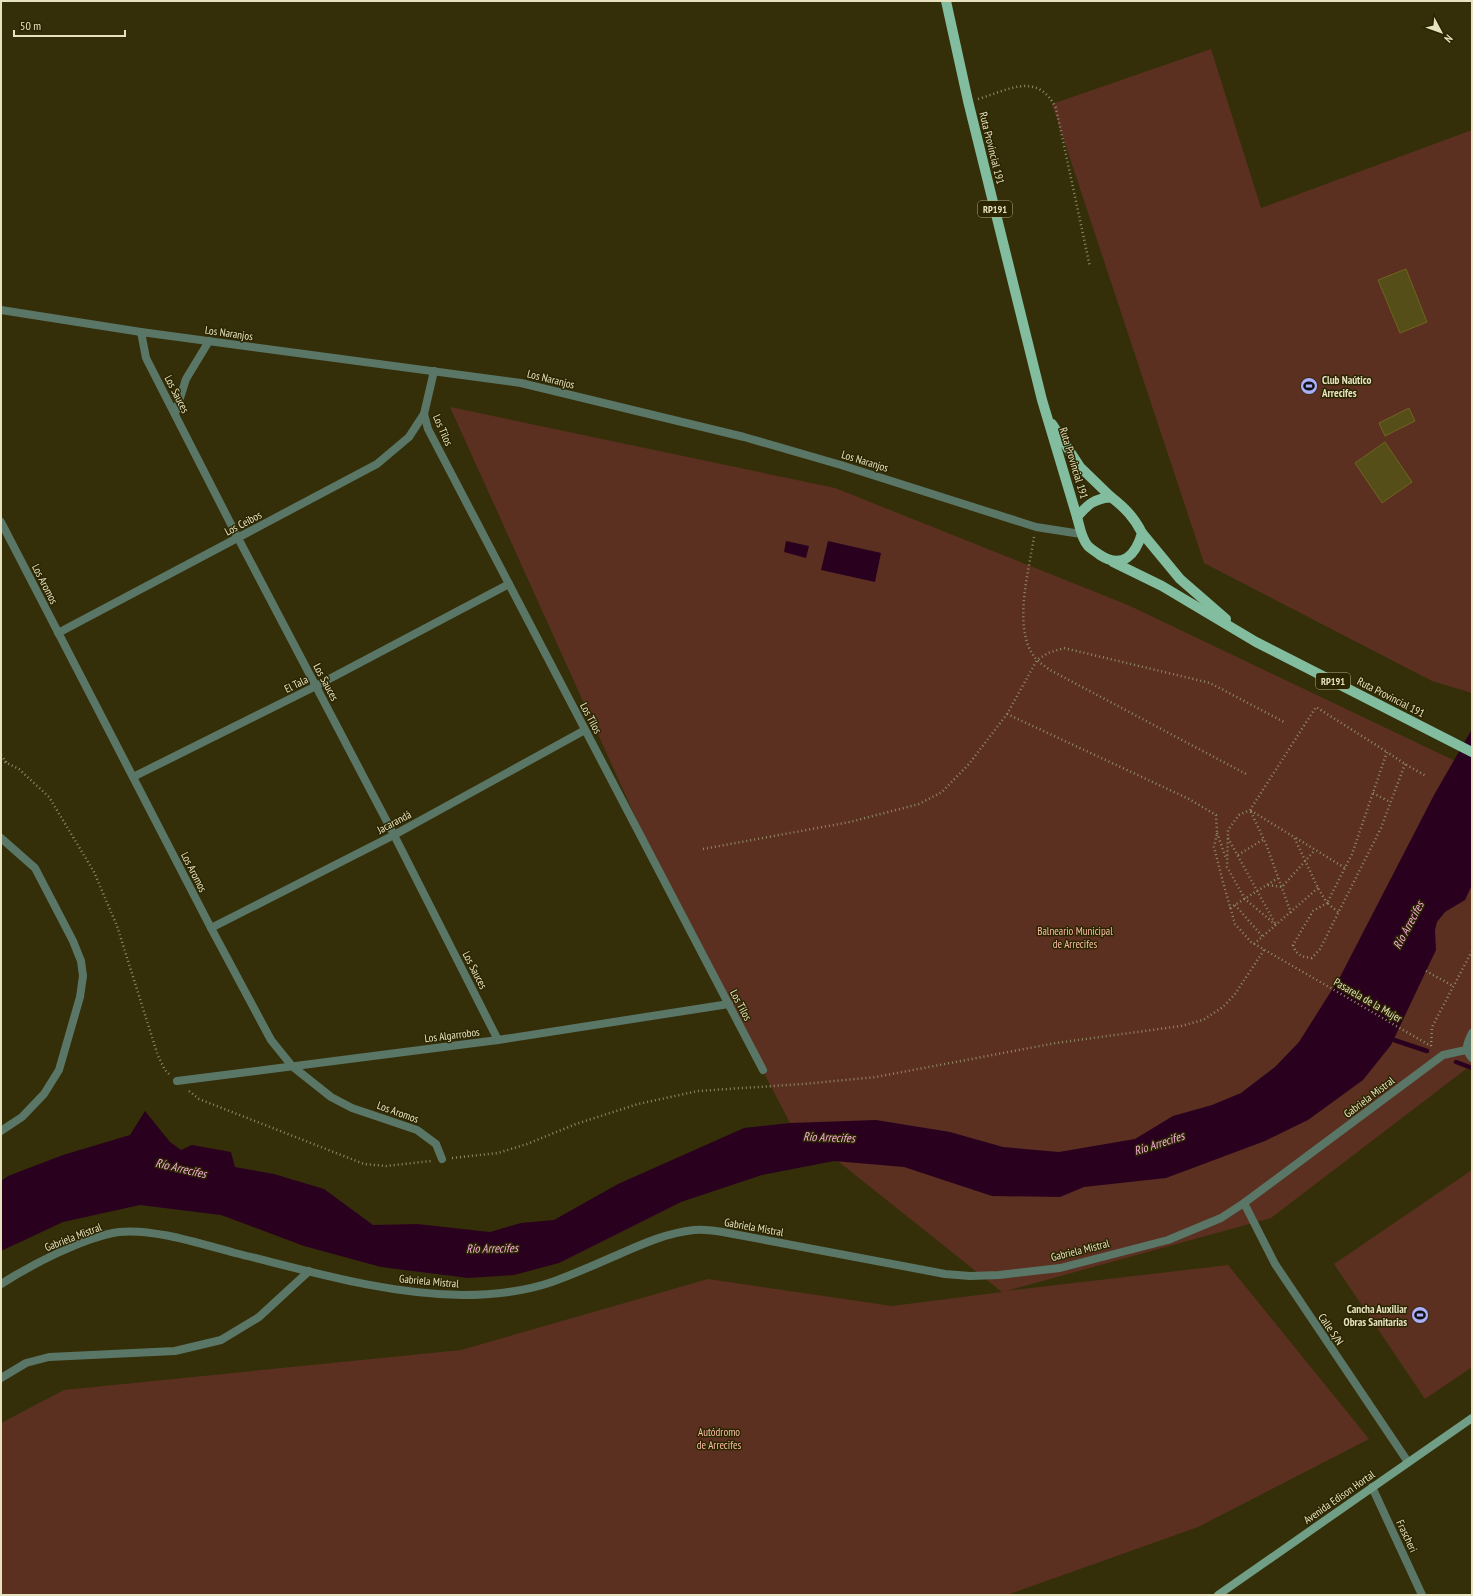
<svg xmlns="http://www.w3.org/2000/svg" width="1473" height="1596" font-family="'PT Sans Narrow',sans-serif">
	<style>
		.green { fill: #5b3020 }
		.water { fill: #2a001f }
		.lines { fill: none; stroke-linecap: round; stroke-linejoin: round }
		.stream { stroke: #2a001f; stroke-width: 4.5 }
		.building { fill: #554e19; stroke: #6f651d }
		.path { stroke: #908c67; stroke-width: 2.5; stroke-dasharray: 1 3; stroke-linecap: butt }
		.street { stroke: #5a7667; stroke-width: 8 }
		.secondary { stroke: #709e86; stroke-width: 8 }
		.primary { stroke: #81bd9e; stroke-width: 10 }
		.labels { text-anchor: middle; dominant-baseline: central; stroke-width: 3; stroke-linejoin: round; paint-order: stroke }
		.shield { fill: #2b2500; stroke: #afaa86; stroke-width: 1 }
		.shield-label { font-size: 10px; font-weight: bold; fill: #e7e3c0 }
		.street-label { font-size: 11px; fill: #e7e3c0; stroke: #2b2500 }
		.poi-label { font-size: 11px; font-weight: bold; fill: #e7e3c0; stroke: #2b2500; text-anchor: start }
		.park-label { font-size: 11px; fill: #fcbda5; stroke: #2b2500 }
		.water-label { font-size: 12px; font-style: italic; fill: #f9addd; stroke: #2b2500 }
	</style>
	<rect width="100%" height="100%" fill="#342f09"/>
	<g class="green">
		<path d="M1211,49L1261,208L1472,130V693L1432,681L1204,563L1052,104Z"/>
		<path d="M450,407L835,488L1128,605L1472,769V1067L1470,1066L1271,1218L1006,1291L1228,1265L1369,1439L1198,1527L1007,1595H1V1423L64,1390L461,1350L708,1279L892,1306L1002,1292L790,1123L663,878Z"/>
		<path d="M1472,1170V1367L1425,1399L1334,1264Z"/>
	</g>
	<g class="water">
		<path d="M786,541L809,546L806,558L784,552Z"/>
		<path d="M828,541L881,553L875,582L821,570Z"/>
		<path d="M1472,729V885L1465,900L1445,912L1437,922L1435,930L1436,950L1391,1045L1363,1080L1308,1120L1265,1141L1166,1178L1084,1187L1060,1197L992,1196L904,1167L834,1161L762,1175L681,1202L559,1263L514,1275L468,1278L381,1267L304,1246L221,1215L140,1205L63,1222L1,1251V1181L8,1176L63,1155L130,1135L145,1111L170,1142L181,1150L192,1145L231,1152L235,1167L274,1174L324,1189L373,1225L417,1224L490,1232L521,1223L554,1220L618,1184L744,1128L790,1123L876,1120L950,1132L1003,1147L1059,1152L1135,1139L1173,1116L1212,1105L1241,1093L1275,1067L1299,1042L1340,977L1434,795Z"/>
	</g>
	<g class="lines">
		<g class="stream">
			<path d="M1394,1040L1427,1051"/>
			<path d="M1456,1062L1472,1068"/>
		</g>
	</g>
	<g class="building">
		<path d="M1406,269L1427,322L1400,333L1378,280Z"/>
		<path d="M1409,408L1415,421L1385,436L1379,423Z"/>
		<path d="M1385,442L1412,482L1382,503L1355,463Z"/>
	</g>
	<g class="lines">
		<g class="path">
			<path d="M978,99C1009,90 1037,71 1056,108L1090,267"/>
			<path d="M1034,537C1029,571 1011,632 1037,660C1041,664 1046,667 1050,670L1246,774"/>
			<path d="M1007,714L1189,799L1216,815L1217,833L1214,847L1223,882L1235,924L1251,942L1431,1046"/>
			<path d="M1,755L7,763"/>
			<path d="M1,760L19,769L49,797L94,872L117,926L158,1056L165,1070L169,1074"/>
			<path d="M1373,793L1390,802"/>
			<path d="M1217,833L1226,858"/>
			<path d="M1228,838L1276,925L1245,899L1227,867L1228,830L1239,815L1250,810L1316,707L1387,752"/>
			<path d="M1296,838L1345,868"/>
			<path d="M703,849L850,822L919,804L942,792L969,764L1007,714L1037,660L1048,653L1064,648L1210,683L1284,722"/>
			<path d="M1238,855L1264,839"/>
			<path d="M1268,885L1282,887L1315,850"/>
			<path d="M1235,905L1263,937"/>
			<path d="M1230,908L1278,878"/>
			<path d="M1338,912L1327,903L1352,854L1387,752L1405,764L1426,776"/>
			<path d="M1291,913L1266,844L1250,810L1294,837L1318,888L1327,903L1313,911L1293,945C1296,955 1302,957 1312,958L1320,949L1381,828L1405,764"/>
			<path d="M1254,944L1318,888"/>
			<path d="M1426,971L1453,986"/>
			<path d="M1431,1046L1432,1027L1472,951"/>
			<path d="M189,1091L199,1099L364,1164L386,1166L431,1161"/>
			<path d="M452,1158L498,1153L527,1144L576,1124L638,1104L698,1091L803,1084L876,1077L1056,1043L1181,1026L1203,1020L1223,1007L1235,994L1264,950"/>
		</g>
		<g class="street">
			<path d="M1,310L141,332L521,383L744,437L841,465L1036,527L1081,534"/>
			<path d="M141,332L146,358L238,538L394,835L498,1040"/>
			<path d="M434,371L424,414L428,429L763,1070"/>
			<path d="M175,414L186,379L209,341"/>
			<path d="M1,522L211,928L271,1040L292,1066L331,1097L352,1108L417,1130L436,1144L442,1159"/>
			<path d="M58,633L377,464L409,437L424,414"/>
			<path d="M133,777L316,686L509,584"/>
			<path d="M1,838L35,868L73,941L81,961L83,976L80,997L59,1070L44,1094L22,1117L1,1131"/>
			<path d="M211,928L394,835L585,730"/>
			<path d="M1472,1033C1467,1043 1464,1049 1472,1058"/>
			<path d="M177,1081L498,1040L729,1004"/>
			<path d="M1244,1203L1275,1264L1408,1462"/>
			<path d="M1,1284C31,1265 84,1237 119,1232C153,1228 201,1244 235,1253C309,1271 384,1294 462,1295C492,1295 523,1292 552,1282C571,1275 590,1267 608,1259C636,1247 664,1233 694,1230C706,1229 717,1231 728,1233L945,1274L970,1276L999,1275L1060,1268L1168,1240L1221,1218L1244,1203L1443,1055L1466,1050"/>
			<path d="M1,1378L26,1363L49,1357L175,1351L221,1340L259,1317L309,1271"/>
			<path d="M1372,1487L1422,1595"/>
		</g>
		<path class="secondary" d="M1218,1595L1472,1418"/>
		<g class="primary">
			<path d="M946,1L968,101L1042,400L1077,517"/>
			<path d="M1052,424L1080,467L1111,497"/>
			<path d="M1111,497C1125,508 1134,517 1142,533C1136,554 1123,570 1100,555C1096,552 1091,549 1088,546C1081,538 1080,527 1077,517C1088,504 1094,499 1111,497Z"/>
			<path d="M1142,533L1180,579L1226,619"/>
			<path d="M1113,562L1162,586L1256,642L1472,752"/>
		</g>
	</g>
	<defs>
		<g id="stadium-disc" transform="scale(0.9)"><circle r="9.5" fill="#abaffb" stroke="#2b2500"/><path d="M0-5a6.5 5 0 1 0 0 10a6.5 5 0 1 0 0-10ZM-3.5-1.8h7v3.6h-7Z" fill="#111"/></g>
	</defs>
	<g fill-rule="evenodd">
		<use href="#stadium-disc" x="1309" y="386"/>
		<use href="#stadium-disc" x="1420" y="1315"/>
	</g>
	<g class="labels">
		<g class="shield">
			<rect x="978" y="201" width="34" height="16" rx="3"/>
			<rect x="1316" y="673" width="34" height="16" rx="3"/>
		</g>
		<g class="shield-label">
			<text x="995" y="209">RP191</text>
			<text x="1333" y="681">RP191</text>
		</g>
		<g class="street-label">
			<text transform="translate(992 148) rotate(76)">Ruta Provincial 191</text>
			<text transform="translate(229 333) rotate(8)">Los Naranjos</text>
			<text transform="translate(551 379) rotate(14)">Los Naranjos</text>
			<text transform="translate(177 394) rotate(63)">Los Sauces</text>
			<text transform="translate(443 430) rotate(66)">Los Tilos</text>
			<text transform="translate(865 461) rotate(17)">Los Naranjos</text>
			<text transform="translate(1074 463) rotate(73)">Ruta Provincial 191</text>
			<text transform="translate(243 523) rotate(-28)">Los Ceibos</text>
			<text transform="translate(45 584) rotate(63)">Los Aromos</text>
			<text transform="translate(326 682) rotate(62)">Los Sauces</text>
			<text transform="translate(296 684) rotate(-26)">El Tala</text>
			<text transform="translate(1391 697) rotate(27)">Ruta Provincial 191</text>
			<text transform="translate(591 718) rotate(62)">Los Tilos</text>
			<text transform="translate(394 822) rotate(-28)">Jacarandá</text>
			<text transform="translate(194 872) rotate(63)">Los Aromos</text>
			<text transform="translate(475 970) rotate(63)">Los Sauces</text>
			<text transform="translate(1368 1000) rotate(30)">Pasarela de la Mujer</text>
			<text transform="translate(741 1005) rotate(62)">Los Tilos</text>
			<text transform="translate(452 1035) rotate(-7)">Los Algarrobos</text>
			<text transform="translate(1369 1097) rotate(-37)">Gabriela Mistral</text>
			<text transform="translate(398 1112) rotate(20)">Los Aromos</text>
			<text transform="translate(754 1227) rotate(10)">Gabriela Mistral</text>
			<text transform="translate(73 1237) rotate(-21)">Gabriela Mistral</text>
			<text transform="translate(1080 1250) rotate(-14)">Gabriela Mistral</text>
			<text transform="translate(429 1281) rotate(5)">Gabriela Mistral</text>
			<text transform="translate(1331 1329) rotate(56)">Calle S/N</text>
			<text transform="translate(1339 1497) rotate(-35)">Avenida Edison Hortal</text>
			<text transform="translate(1407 1536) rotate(65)">Frascheri</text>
		</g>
		<g class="poi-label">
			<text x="1322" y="380">Club Naútico<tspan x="1322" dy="13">Arrecifes</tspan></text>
			<text x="1407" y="1309" text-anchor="end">Cancha Auxiliar<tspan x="1407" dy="13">Obras Sanitarias</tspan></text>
		</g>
		<g class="park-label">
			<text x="1075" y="931">Balneario Municipal<tspan x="1075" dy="13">de Arrecifes</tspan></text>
			<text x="719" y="1432">Autódromo<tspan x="719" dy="13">de Arrecifes</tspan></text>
		</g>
		<g class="water-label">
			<text transform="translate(1408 925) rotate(-62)">Río Arrecifes</text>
			<text transform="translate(829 1137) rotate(2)">Río Arrecifes</text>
			<text transform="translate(1159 1143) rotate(-18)">Río Arrecifes</text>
			<text transform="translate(181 1168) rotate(13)">Río Arrecifes</text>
			<text transform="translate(492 1248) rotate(-1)">Río Arrecifes</text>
		</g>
	</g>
	<rect width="1473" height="1596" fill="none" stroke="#e7e3c0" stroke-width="4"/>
	<g transform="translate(1441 32) rotate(131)" stroke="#2b2500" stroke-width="3" paint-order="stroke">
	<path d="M0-3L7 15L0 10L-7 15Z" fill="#e7e3c0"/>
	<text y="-6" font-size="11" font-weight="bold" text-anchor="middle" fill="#e7e3c0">N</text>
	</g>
	<path d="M14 30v6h111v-6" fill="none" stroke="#e7e3c0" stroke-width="2"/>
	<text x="20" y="30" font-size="12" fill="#e7e3c0" stroke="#2b2500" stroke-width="3" paint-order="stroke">50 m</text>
</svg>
